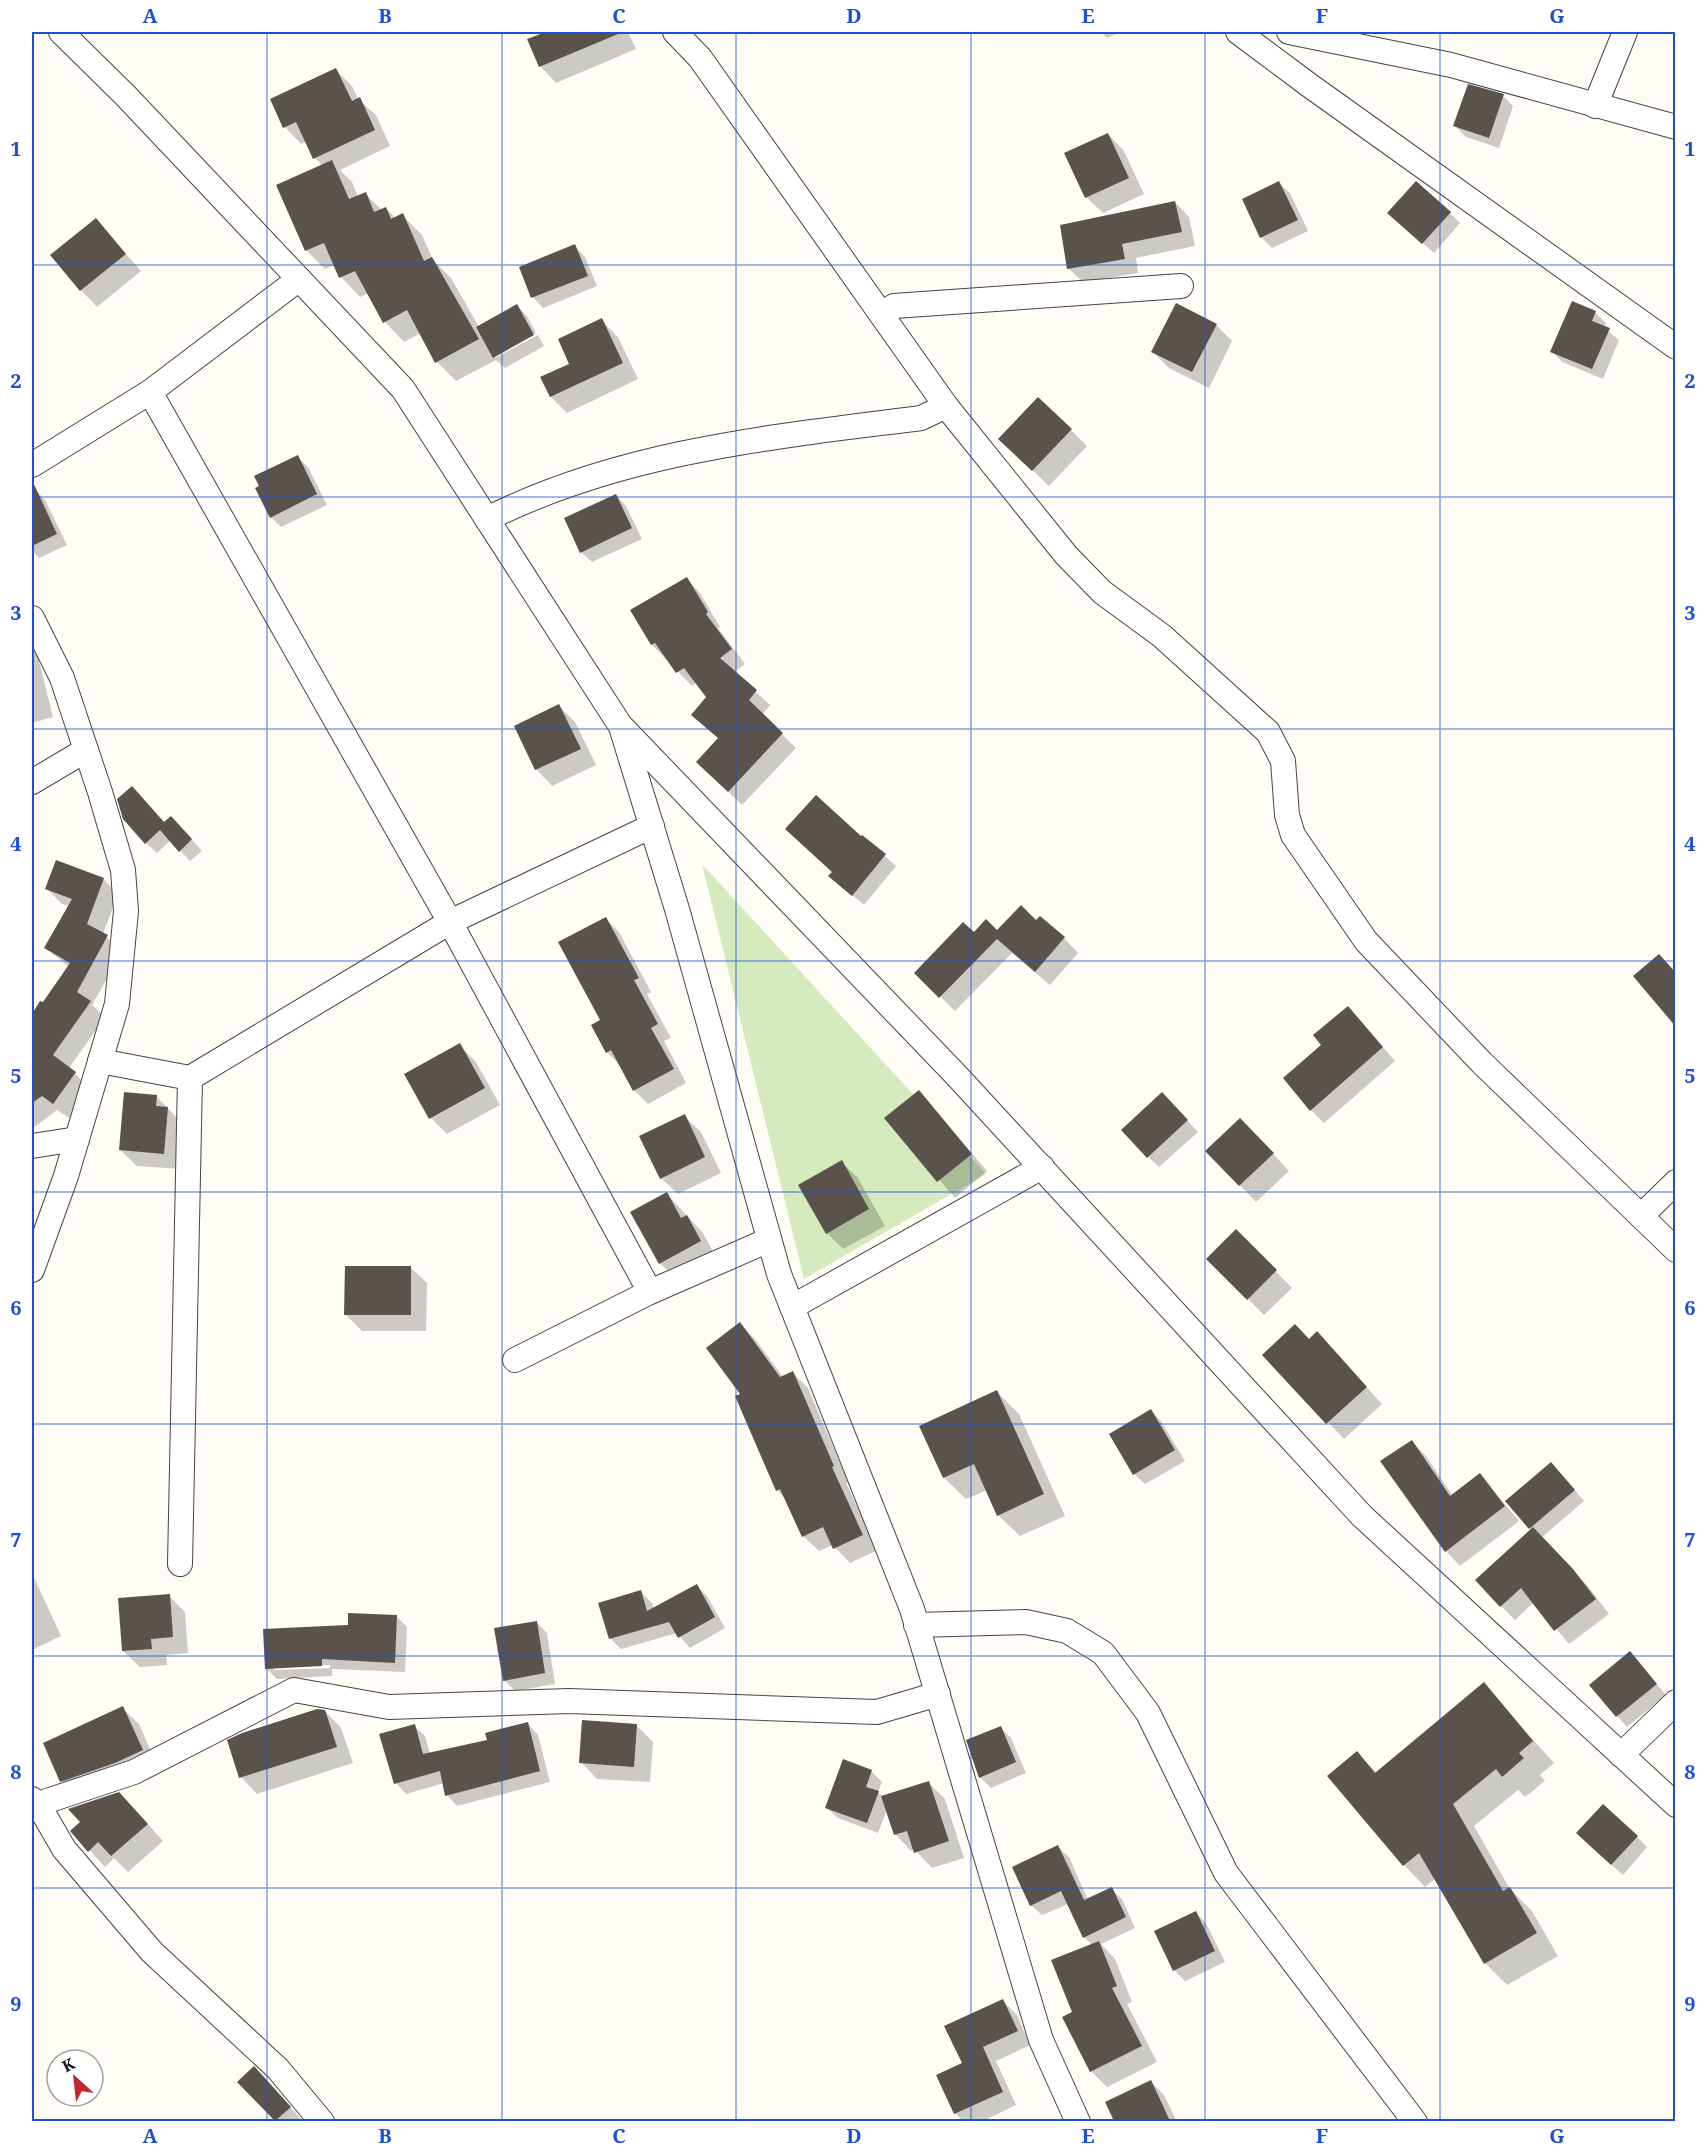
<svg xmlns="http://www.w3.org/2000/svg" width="1707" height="2153" font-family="'Noto Serif',serif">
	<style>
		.green { fill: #d5ebbd }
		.shadow { fill: #0003; fill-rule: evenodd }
		.building { fill: #5a524d }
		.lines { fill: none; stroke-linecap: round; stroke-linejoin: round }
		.minor-casing { stroke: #444; stroke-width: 26 }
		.minor { stroke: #fff; stroke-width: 24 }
		.grid { fill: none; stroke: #1d4ed8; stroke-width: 1.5; stroke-opacity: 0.55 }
		.neatline { fill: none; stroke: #1d4ed8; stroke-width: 2 }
		.grid-label { font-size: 20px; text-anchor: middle; font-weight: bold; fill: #1d4ed8 }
	</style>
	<rect width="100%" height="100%" fill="#fffdf5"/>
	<path class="green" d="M702,864L986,1174L804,1279Z"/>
	<g class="shadow">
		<path d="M550,32H628L636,49L556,83L540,66L529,40Z"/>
		<path d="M1101,32H1121L1107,38Z"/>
		<path d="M336,70L352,86L358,99L376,115L390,146L340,170L352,182L358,197L365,194L382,210L386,208L395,218L402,215L422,235L433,260L451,278L479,327L517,306L527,316L536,333L495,355V358L538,335L544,346L505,368L496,360L456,381L437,362L421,333L404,342L385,322L369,293L360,297L341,277L335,265L325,269L306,250L323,166L315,158L307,141L301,144L285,127L272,99Z"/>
		<path d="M1503,96L1513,106L1499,148L1466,137L1455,126Z"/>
		<path d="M1108,134L1124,151L1144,194L1103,213L1086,197Z"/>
		<path d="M1279,183L1290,193L1308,231L1272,248L1261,237Z"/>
		<path d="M1175,202L1189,217L1195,246L1136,258L1138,273L1083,282L1068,268Z"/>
		<path d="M1450,213L1460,223L1434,253L1400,223Z"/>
		<path d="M96,220L141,271L97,307L81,290Z"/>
		<path d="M575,246L585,257L597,286L543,308L533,297Z"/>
		<path d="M1595,312L1606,323L1604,328L1619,340L1603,379L1562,362L1552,351Z"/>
		<path d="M601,320L618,337L638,379L567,413L551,397L542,378L571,364Z"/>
		<path d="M1216,325L1232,341L1209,388L1169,368L1153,352Z"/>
		<path d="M1071,430L1087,446L1049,486L1017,455Z"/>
		<path d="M297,457L308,467L327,505L281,527L271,517Z"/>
		<path d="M35,489L45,500L67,545L39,558L32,551V491Z"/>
		<path d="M616,495L626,506L642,539L592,562L581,552Z"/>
		<path d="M687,579L700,593L720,627L718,628L745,664L734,672L770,705L762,715L796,748L742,805L712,776L719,739L708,697L697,682L692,686L652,645L632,610Z"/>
		<path d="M32,650L38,657L53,717L32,723Z"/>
		<path d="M559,706L575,722L596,765L552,786L536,769Z"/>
		<path d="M165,823L182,829L202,851L190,861L171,840L157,853L146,843Z"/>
		<path d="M863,837L896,866L864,905L830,876Z"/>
		<path d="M103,879L118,894L103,934L122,952L92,1005L105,1017L69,1068L90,1088L69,1118L57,1110L32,1129V1016L41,1003L43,1004L69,967L46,948L69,906L62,904L47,889Z"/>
		<path d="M606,919L619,932L651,992L647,994L671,1038L664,1041L686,1083L648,1104L634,1090L621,1066L607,1052L602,1021Z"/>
		<path d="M1036,922L1064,938L1078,953L1050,985L1012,953L955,1011L916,973L974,934L997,932Z"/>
		<path d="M1361,1022L1395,1061L1324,1123L1311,1110Z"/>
		<path d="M459,1045L476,1062L500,1105L447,1134L431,1118Z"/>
		<path d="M919,1092L987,1171L955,1198L886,1118Z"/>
		<path d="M156,1096L184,1125L180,1169L137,1166L120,1150Z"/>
		<path d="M1172,1104L1198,1132L1159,1167L1148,1157Z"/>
		<path d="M684,1116L701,1132L721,1173L678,1194L661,1178Z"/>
		<path d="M1257,1136L1289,1171L1256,1202L1207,1151Z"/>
		<path d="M841,1162L858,1178L885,1226L843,1249L827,1233Z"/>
		<path d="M667,1194L703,1233L716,1257L676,1279L660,1263Z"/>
		<path d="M1236,1231L1292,1288L1264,1315L1208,1259Z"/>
		<path d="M410,1267L427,1283L426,1331H362L346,1315Z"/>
		<path d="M740,1324L755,1339L783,1377L793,1373L808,1388L848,1482L846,1483L878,1550L850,1563L833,1545L819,1551L803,1536L786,1499L777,1490L743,1395Z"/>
		<path d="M1317,1333L1382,1404L1344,1439L1264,1355L1309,1340Z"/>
		<path d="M997,1392L1019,1414L1065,1516L1020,1536L998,1515L987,1490L966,1499L944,1478L921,1426Z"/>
		<path d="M1151,1411L1161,1421L1185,1461L1145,1484L1134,1474Z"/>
		<path d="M1412,1442L1426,1456L1453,1496L1480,1475L1519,1521L1460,1566L1446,1551L1382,1461Z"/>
		<path d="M1561,1474L1584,1501L1541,1538L1587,1585L1609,1614L1569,1644L1534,1602L1515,1620L1501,1606L1532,1530L1508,1501Z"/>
		<path d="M32,1573L61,1636L32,1650Z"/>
		<path d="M696,1585L707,1596L725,1628L690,1648L677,1633L621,1649L610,1638L641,1592L652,1603L654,1610Z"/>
		<path d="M169,1596L185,1612L188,1653L166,1655L167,1665L140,1667L123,1651Z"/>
		<path d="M397,1617L407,1627L405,1672L332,1669V1676L277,1679L266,1668L349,1627ZM330,1665V1668L274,1670V1667Z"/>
		<path d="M536,1622L547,1633L555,1684L515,1691L504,1680Z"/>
		<path d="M1630,1653L1666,1695L1627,1727L1617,1716Z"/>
		<path d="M1484,1684L1554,1763L1540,1775L1545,1781L1525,1797L1518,1790L1474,1826L1510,1889L1532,1911L1558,1956L1507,1985L1485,1963L1436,1878L1425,1887L1404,1865L1329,1777L1357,1753L1377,1773Z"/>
		<path d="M122,1708L139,1724L158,1767L78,1797L62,1781Z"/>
		<path d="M325,1711L341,1728L353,1763L257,1794L241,1777Z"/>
		<path d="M528,1724L538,1735L550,1782L457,1806L447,1795L444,1783L406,1794L396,1783L414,1726L425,1736L430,1754L489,1741Z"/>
		<path d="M636,1725L653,1742L650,1782L597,1779L581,1762Z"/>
		<path d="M1000,1727L1011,1738L1026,1773L991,1788L980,1777Z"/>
		<path d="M871,1771L882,1782L878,1792L883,1797L929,1783L945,1799L964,1858L932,1868L915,1850L911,1851L895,1834L887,1809L878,1833L838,1818L827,1808Z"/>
		<path d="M135,1810L163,1841L128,1872L114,1858L105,1867L72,1831Z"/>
		<path d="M1637,1837L1647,1847L1623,1875L1588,1844Z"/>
		<path d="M1058,1847L1069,1857L1088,1900L1111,1889L1122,1899L1135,1928L1101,1944L1115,1959L1132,2002L1127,2004L1157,2062L1107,2087L1091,2071L1074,2013L1092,1945L1084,1937L1068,1904L1042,1915L1031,1905Z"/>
		<path d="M1196,1913L1206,1923L1225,1962L1185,1981L1174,1970Z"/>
		<path d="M1003,2001L1017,2015L1030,2045L996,2061L1016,2105L981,2122H963L955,2113L964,2064Z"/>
		<path d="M264,2079L300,2118L296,2122H276L239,2082Z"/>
		<path d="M1151,2082L1164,2095L1177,2122H1116L1107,2103Z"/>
	</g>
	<g class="building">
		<path d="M546,32H623L539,67L527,39Z"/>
		<path d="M336,68L352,101L360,97L375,130L313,159L296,122L283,128L270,99Z"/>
		<path d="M1468,84L1504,94L1489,138L1453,126Z"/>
		<path d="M1108,133L1129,178L1085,198L1064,153Z"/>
		<path d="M332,160L349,199L366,192L374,212L386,207L391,219L403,213L424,261L432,257L479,339L435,363L407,310L383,323L355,271L339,278L324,243L305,251L276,185Z"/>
		<path d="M1279,181L1298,220L1260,238L1242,199Z"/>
		<path d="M1416,181L1451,212L1422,244L1387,213Z"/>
		<path d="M1175,201L1182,232L1122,244L1125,259L1067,269L1060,225Z"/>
		<path d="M96,218L126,254L80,291L50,255Z"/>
		<path d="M575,244L588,276L531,298L519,267Z"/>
		<path d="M1572,301L1596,311L1592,321L1610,328L1592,369L1550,352Z"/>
		<path d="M1176,303L1217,324L1192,372L1151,352Z"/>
		<path d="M517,304L534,335L493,358L476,327Z"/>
		<path d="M602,318L623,363L550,397L540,377L569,364L558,339Z"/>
		<path d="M1038,397L1072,429L1032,471L998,439Z"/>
		<path d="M298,455L317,494L270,518L255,488L259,486L254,476Z"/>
		<path d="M32,480L57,534L32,546Z"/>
		<path d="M616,494L632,528L580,553L564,518Z"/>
		<path d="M687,577L708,612L706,614L732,649L720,658L757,690L749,700L783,733L728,792L696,762L718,738L691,715L706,697L684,668L676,673L655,643L651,645L630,610Z"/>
		<path d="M559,704L581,749L535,770L514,726Z"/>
		<path d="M132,786L164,822L171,816L192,839L179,852L160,830L145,844L123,819L117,799Z"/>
		<path d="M816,795L861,836L862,835L886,854L852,896L828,876L832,872L785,829Z"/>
		<path d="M56,860L104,878L87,924L108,935L77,992L91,1001L53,1055L76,1072L53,1104L42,1096L32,1103V1014L40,1001L43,1002L70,963L44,948L72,899L45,889Z"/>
		<path d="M1021,905L1036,920L1040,916L1065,937L1035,972L997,939L939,998L914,973L963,922L974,932L986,919L997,930Z"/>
		<path d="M606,917L639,978L634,980L658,1024L651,1028L674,1069L633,1091L611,1050L606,1053L591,1025L600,1020L558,942Z"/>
		<path d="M1659,954L1676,973V1027L1633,976Z"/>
		<path d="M1348,1006L1383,1047L1310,1111L1283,1078L1321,1045L1313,1035Z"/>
		<path d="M460,1043L485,1088L429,1119L404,1074Z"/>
		<path d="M919,1090L972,1154L937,1182L884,1118Z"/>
		<path d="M124,1092L157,1095L156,1106L168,1107L164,1154L119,1150Z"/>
		<path d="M1162,1092L1188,1120L1147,1158L1121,1130Z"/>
		<path d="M685,1114L705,1157L660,1179L639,1136Z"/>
		<path d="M1240,1118L1274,1153L1239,1186L1205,1151Z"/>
		<path d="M842,1160L869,1209L826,1234L798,1185Z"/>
		<path d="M667,1192L681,1218L687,1215L701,1241L659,1264L630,1212Z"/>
		<path d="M1236,1229L1277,1270L1247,1300L1206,1259Z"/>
		<path d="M345,1266H411V1315H344Z"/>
		<path d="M740,1322L780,1377L793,1371L834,1466L832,1467L863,1535L833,1549L823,1527L802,1537L780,1489L776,1491L735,1396L740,1394L706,1348Z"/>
		<path d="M1295,1324L1309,1339L1317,1331L1367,1387L1326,1424L1262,1355Z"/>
		<path d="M997,1390L1044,1494L997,1516L974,1464L943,1478L919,1426Z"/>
		<path d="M1151,1409L1175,1450L1133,1475L1109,1434Z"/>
		<path d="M1412,1440L1450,1496L1480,1473L1505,1506L1445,1552L1380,1461Z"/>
		<path d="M1551,1462L1575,1490L1529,1529L1505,1501Z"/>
		<path d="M1533,1527L1573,1569L1596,1599L1554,1631L1521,1588L1500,1607L1475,1580Z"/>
		<path d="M697,1584L715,1617L678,1638L669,1622L609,1639L598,1603L641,1590L647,1611Z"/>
		<path d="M170,1594L173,1637L151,1639L152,1649L122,1651L118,1598Z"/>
		<path d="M348,1613L397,1615L395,1663L322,1659V1666L265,1669L263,1629L348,1625Z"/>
		<path d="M537,1621L545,1673L503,1681L494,1628Z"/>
		<path d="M1630,1651L1657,1684L1616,1717L1589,1685Z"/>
		<path d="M1484,1682L1533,1741L1519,1753L1524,1758L1502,1777L1496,1769L1453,1804L1503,1891L1510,1887L1537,1933L1484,1964L1419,1853L1403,1866L1327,1776L1357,1751L1375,1773Z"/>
		<path d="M123,1706L143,1750L115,1763L60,1782L43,1743Z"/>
		<path d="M317,1709L325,1710L337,1747L239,1778L227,1740L242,1733Z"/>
		<path d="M582,1720L637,1724L634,1767L579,1763Z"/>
		<path d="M528,1722L540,1771L445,1796L440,1771L394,1784L379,1734L415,1724L423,1754L487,1740L485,1733Z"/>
		<path d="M1001,1726L1016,1762L979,1778L966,1740Z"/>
		<path d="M843,1759L872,1770L866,1787L879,1791L867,1823L825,1808Z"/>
		<path d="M929,1781L949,1841L914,1853L907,1831L894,1835L881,1796Z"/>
		<path d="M119,1792L148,1824L111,1856L98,1842L88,1852L70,1831L80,1822L68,1809Z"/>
		<path d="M1603,1804L1638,1836L1611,1865L1576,1833Z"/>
		<path d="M1058,1845L1084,1900L1112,1887L1126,1917L1083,1938L1061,1891L1030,1906L1012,1867Z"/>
		<path d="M1196,1911L1215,1951L1173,1971L1154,1931Z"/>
		<path d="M1099,1941L1117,1986L1112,1988L1142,2046L1090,2072L1062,2017L1072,2012L1051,1960Z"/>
		<path d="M1003,1999L1018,2031L983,2047L1003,2092L954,2114L936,2075L962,2063L944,2026Z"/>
		<path d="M254,2066L291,2107L275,2121L237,2082Z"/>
		<path d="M1151,2080L1170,2121H1114L1105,2102Z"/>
	</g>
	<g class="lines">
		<g class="minor-casing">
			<g id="minor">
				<path d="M61,32L126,96L403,389L620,725L958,1077L1362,1516L1676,1805"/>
				<path d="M675,32L700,58L946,406L1066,555L1102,592L1162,636L1268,732L1283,761L1287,815L1293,835L1366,941L1482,1063L1676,1250"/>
				<path d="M1238,32L1309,85L1676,347"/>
				<path d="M1289,32L1451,65L1676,127"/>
				<path d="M1595,106L1625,32"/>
				<path d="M881,314L894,306L1181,286"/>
				<path d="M150,392L450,922L650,1292"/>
				<path d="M32,465L150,392L299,279"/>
				<path d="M487,519C623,451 772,437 921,418L946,406"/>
				<path d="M32,618L62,678L100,792L123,870L126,911L117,1004L66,1176L32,1270"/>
				<path d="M622,730L677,909L779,1274L912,1609L1041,2040L1078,2122"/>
				<path d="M32,782L86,750"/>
				<path d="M100,1061L190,1078L450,922L652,826"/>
				<path d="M32,1146L77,1139"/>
				<path d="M1641,1216L1676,1182"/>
				<path d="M792,1307L1042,1167"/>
				<path d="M515,1360L650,1292L769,1240"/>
				<path d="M180,1564L190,1078"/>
				<path d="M916,1625L1026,1622L1067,1631L1103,1653L1148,1713L1226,1873L1415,2122"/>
				<path d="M1621,1755L1676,1702"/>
				<path d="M32,1799L38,1804L134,1772L294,1690L389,1707L569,1701L877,1712L938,1694"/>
				<path d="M38,1804L64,1849L152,1952L278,2069L322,2122"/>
			</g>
		</g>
		<use href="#minor" class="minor"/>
	</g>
	<path class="grid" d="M267,32V2122M502,32V2122M736,32V2122M971,32V2122M1205,32V2122M1440,32V2122M32,265H1676M32,497H1676M32,729H1676M32,961H1676M32,1192H1676M32,1424H1676M32,1656H1676M32,1888H1676"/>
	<rect width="1707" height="2153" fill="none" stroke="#ffffff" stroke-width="66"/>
	<g transform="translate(75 2078) rotate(333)"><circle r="28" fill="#ffffff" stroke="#a0a0a0" stroke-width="1.5"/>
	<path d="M0-4.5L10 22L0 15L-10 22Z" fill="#c4262e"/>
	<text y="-9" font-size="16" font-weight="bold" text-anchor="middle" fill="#111111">K</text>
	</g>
	<rect x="33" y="33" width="1641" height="2087" class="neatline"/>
	<g class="grid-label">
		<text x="150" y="23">A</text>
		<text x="385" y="23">B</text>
		<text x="619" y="23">C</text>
		<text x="854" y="23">D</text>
		<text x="1088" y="23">E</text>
		<text x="1322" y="23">F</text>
		<text x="1557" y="23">G</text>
		<text x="16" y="156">1</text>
		<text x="1690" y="156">1</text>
		<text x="16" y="388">2</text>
		<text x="1690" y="388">2</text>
		<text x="16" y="620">3</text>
		<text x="1690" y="620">3</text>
		<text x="16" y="851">4</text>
		<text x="1690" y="851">4</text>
		<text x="16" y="1083">5</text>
		<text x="1690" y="1083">5</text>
		<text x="16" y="1315">6</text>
		<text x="1690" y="1315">6</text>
		<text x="16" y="1547">7</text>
		<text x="1690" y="1547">7</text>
		<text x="16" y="1779">8</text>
		<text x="1690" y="1779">8</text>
		<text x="16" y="2011">9</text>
		<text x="1690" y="2011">9</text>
		<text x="150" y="2143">A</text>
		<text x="385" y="2143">B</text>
		<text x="619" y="2143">C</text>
		<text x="854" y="2143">D</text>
		<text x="1088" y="2143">E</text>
		<text x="1322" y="2143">F</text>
		<text x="1557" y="2143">G</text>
	</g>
</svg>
